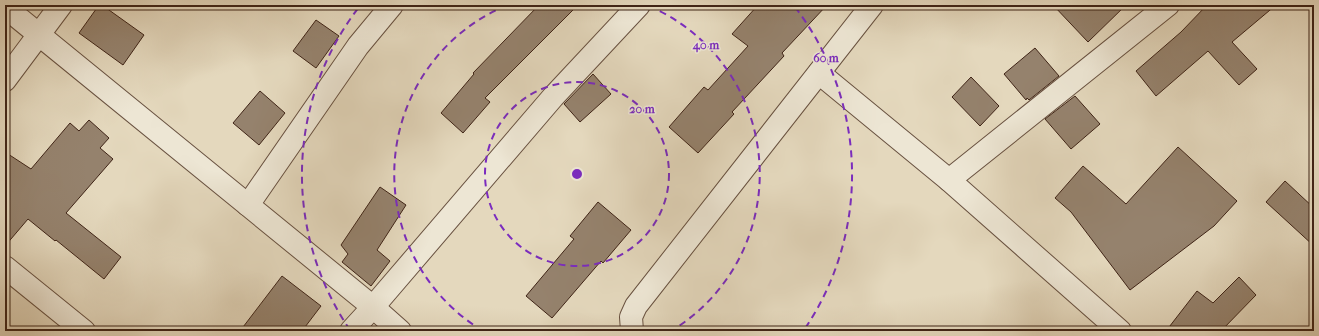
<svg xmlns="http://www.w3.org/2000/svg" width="1319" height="336" font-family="'IM FELL French Canon',serif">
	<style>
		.building { fill: #95826d; stroke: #3f2417 }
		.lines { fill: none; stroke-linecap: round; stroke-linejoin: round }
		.minor-casing { stroke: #685140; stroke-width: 24 }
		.minor { stroke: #ede6d4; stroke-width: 22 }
		.ring { fill: none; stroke: #7b2cbf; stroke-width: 2; stroke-dasharray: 7 5 }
		.centre { fill: #7b2cbf; stroke: #ede6d4; stroke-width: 2 }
		.ring-label { font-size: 12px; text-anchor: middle; font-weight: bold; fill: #7b2cbf; stroke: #ede6d4; stroke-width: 3; stroke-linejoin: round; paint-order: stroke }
	</style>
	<rect width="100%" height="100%" fill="#e4d8bd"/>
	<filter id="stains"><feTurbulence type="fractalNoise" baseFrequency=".005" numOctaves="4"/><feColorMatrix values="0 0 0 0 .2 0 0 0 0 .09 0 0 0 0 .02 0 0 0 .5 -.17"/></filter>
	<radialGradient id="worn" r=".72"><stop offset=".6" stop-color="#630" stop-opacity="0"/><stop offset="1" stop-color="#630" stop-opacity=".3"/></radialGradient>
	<g class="building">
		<path d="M99,5H102L144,35L123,65L79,33Z"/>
		<path d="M539,5H578L485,98L490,102L463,133L441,113L474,74L473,73Z"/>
		<path d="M758,5H827L782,53L784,56L732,112L734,114L698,153L669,127L704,87L708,90L748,46L732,34Z"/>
		<path d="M1053,5H1126L1088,42Z"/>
		<path d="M1207,5H1276L1232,42L1257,69L1239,85L1208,51L1156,96L1136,71L1181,32Z"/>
		<path d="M316,20L339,36L316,68L293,51Z"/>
		<path d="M1035,48L1059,76L1029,100L1027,98L1026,100L1004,74Z"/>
		<path d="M593,74L611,94L580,122L564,104Z"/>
		<path d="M971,77L999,106L980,126L952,97Z"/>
		<path d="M260,91L285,113L259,145L233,123Z"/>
		<path d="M1075,96L1100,124L1071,149L1045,119Z"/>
		<path d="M89,120L109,138L100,148L113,159L66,213L121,257L104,279L56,240L55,241L28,219L5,246V152L31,169L70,123L79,131Z"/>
		<path d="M1178,147L1237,201L1214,226L1130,290L1071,212L1055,198L1083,166L1126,204Z"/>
		<path d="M1285,181L1314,208V246L1266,202Z"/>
		<path d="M380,187L406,205L377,250L390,261L371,286L342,262L348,254L341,245Z"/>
		<path d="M598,202L631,230L603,263L601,261L552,318L526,296L574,239L570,236Z"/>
		<path d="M282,276L321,306L302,331H240Z"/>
		<path d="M1239,277L1256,295L1221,331H1166L1197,291L1213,303Z"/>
	</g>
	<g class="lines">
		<g class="minor-casing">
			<g id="minor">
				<path d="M5,7L373,307L400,331"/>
				<path d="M819,73L949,180L1120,331"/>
				<path d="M5,80L61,5"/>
				<path d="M949,180L1168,5"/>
				<path d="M248,205L358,46L392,5"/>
				<path d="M5,267L84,331"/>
				<path d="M351,331L373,307L553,97L639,5"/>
				<path d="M632,331L631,317L636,306L872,5"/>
			</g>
		</g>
		<use href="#minor" class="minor"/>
	</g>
	<g class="ring">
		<circle cx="577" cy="174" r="92"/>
		<path d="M483 331A183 183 0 0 1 505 6M649 6A183 183 0 0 1 671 331"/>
		<path d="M350 330A275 275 0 0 1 359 7M795 7A275 275 0 0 1 804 330"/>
	</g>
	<circle cx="577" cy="174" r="6" class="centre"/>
	<g class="ring-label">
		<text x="706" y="49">40 m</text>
		<text x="826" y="62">60 m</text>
		<text x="642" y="113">20 m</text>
	</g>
	<rect width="1319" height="336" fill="none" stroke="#e4d8bd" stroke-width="20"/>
	<rect x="6" y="6" width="1307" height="324" fill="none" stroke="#3f2417" stroke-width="2"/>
	<rect x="10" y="10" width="1299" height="316" fill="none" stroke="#3f2417"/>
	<rect width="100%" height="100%" filter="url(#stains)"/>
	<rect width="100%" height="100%" fill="url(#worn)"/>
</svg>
